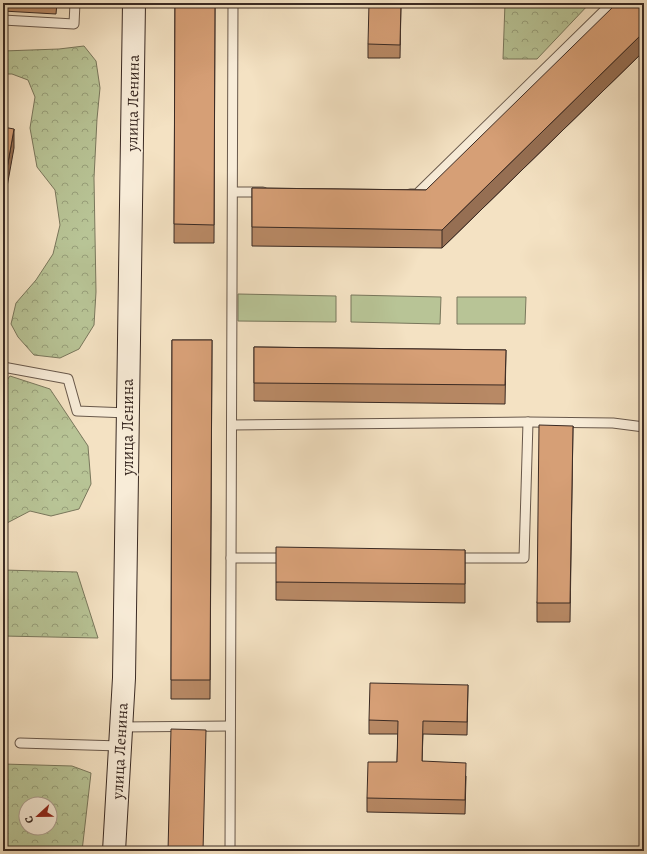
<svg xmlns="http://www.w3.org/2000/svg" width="647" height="854" font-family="Alegreya,serif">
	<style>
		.grass { fill: #b8c496; stroke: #79775c }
		.forest { fill: url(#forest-crowns); stroke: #79775c; fill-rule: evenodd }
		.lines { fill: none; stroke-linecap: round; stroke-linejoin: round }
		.service-casing { stroke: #68584b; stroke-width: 11 }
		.secondary-casing { stroke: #3a2a23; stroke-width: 24 }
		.service { stroke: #f8ecd8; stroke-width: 9 }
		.secondary { stroke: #f8ecd8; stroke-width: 22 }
		.wall { fill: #b88965; stroke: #3a2a23 }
		.shaded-wall { fill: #966f53; stroke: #3a2a23 }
		.building { fill: #d69f76; stroke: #3a2a23 }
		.labels { text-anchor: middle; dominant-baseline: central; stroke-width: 3.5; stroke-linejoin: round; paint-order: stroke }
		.street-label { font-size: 16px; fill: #3a2a23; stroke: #f8ecd8 }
	</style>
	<defs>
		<pattern id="forest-crowns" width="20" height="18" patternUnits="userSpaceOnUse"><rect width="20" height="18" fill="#b8c496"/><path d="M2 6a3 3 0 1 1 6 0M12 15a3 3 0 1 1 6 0" fill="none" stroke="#979f7a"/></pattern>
	</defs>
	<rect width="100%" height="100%" fill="#f4e2c3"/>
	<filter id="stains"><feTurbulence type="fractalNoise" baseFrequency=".005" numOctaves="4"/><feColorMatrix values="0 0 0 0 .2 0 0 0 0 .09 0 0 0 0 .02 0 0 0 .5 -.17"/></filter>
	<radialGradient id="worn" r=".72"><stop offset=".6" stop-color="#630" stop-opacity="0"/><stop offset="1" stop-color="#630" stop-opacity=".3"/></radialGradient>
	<g class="grass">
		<path d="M238,294L336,296V322L238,321Z"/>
		<path d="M351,295L441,297L440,324L351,322Z"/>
		<path d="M457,297H526L525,324H457Z"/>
	</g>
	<g class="forest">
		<path d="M505,3H590L537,59H503Z"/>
		<path d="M84,46L96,61L100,88L97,119L94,178L96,292L94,325L79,349L60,358L34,355L18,337L11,324L16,303L36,280L53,254L60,225L55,190L37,167L30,128L35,97L28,80L12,74H3V51L59,49Z"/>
		<path d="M10,376L50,389L88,446L91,484L79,509L51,516L30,511L7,523L3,522V385Z"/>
		<path d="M3,570L77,572L98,638L3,636Z"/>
		<path d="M3,764L72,766L91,773L82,851H3ZM26,804H50V828H26Z"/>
	</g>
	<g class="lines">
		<g class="service-casing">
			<g id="service">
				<path d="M3,20L74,24L75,3"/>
				<path d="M233,192H263"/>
				<path d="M410,194H417L612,3"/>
				<path d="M3,367L68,379L77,411L128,413"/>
				<path d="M232,425L528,422L613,423L644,427"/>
				<path d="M231,558H288"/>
				<path d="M454,558H524L528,422"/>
				<path d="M121,727L230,726"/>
				<path d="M20,743L120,746"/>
				<path d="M230,851L233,3"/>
			</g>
		</g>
		<g class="secondary-casing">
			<path id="secondary" d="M114,851L124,678L134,3"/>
		</g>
		<use href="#service" class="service"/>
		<use href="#secondary" class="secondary"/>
	</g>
	<g class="wall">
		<path d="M3,3H57L56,14L3,11Z"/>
		<path d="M175,3H215L214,243H174Z"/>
		<path d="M401,3L400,58H368V44Z"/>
		<path d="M644,3V51L442,248L252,246V188L426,190Z"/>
		<path d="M172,340H212L210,699H171Z"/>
		<path d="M254,347L506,350L505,404L254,401Z"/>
		<path d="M573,426L570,622H537V603Z"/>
		<path d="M465,550V603L276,600V582Z"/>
		<path d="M468,685L467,735L423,734L422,761L466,776L465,814L367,812V798L397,762L398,734H369V720Z"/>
	</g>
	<g class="shaded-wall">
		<path d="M644,32V51L442,248V230Z"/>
		<path d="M14,129V148L3,209V191Z"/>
	</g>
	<g class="building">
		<path d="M175,3H215L214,225L174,224Z"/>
		<path d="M369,3H401L400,45L368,44Z"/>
		<path d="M617,3H644V32L442,230L252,227V188L426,190Z"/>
		<path d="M3,127L14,129L3,191Z"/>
		<path d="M172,340H212L210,680H171Z"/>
		<path d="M254,347L506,350L505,385L254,383Z"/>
		<path d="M539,425L573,426L570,603H537Z"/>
		<path d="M276,547L465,550V584L276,582Z"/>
		<path d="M370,683L468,685L467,722L423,721L422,761L466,763L465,800L367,798L368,762H397L398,721L369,720Z"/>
		<path d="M171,729L206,730L203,851H168Z"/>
	</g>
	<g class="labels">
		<g class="street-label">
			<text transform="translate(133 103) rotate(-89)">улица Ленина</text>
			<text transform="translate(128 427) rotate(-90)">улица Ленина</text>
			<text transform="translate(120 751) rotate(-87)">улица Ленина</text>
		</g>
	</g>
	<rect width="647" height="854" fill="none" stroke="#f4e2c3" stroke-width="16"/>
	<rect x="4" y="4" width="639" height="846" fill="none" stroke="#3a2a23" stroke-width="2"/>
	<rect x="8" y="8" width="631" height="838" fill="none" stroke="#3a2a23"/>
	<g transform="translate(38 816) rotate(248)"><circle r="19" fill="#f8ecd8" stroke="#ac9e90"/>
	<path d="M0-3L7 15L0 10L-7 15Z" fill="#8f2418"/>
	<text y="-6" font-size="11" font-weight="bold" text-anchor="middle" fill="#3a2a23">С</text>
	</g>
	<rect width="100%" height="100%" filter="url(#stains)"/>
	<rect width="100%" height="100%" fill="url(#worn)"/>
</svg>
